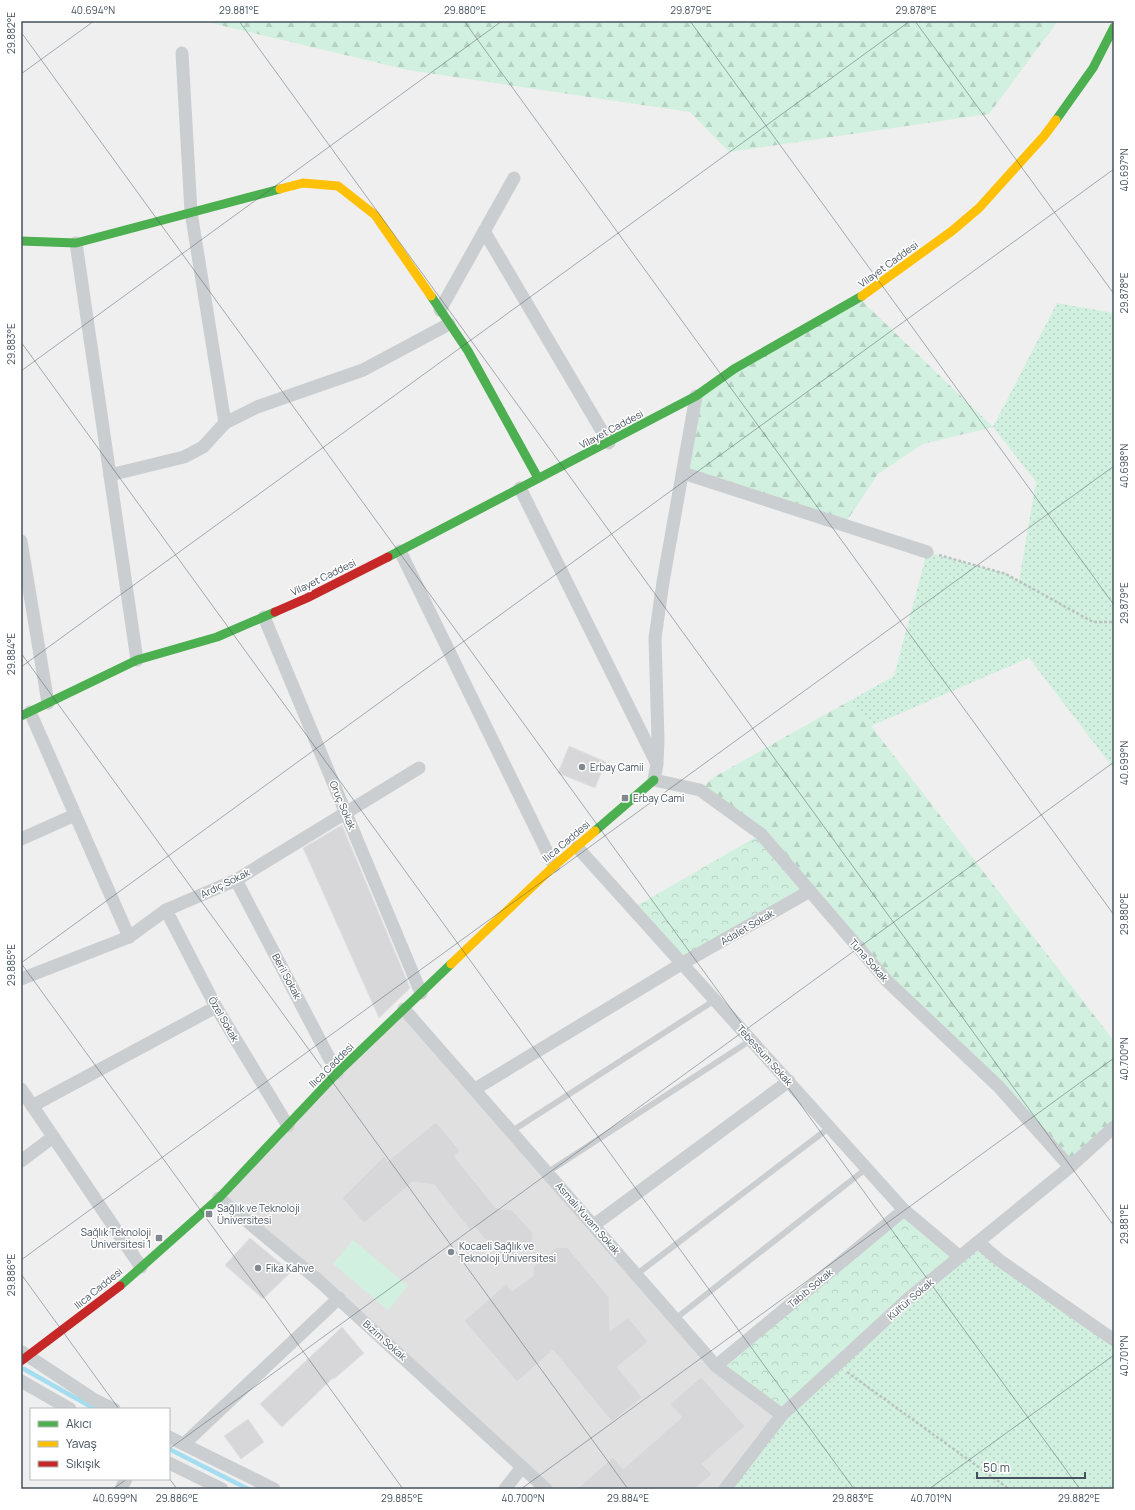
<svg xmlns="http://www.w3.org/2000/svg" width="1135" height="1510" font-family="Manrope,sans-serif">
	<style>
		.education { fill: #e1e0e1 }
		.grass { fill: url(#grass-dots) }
		.forest { fill: url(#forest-firs) }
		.park { fill: url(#park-crowns) }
		.pitch { fill: #d2f0df }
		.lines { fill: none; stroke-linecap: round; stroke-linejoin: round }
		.stream { stroke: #a5ddf0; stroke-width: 4.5 }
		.building { fill: #d7d7d9; stroke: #e1e1e2 }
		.path { stroke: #b8c4c1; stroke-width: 2.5; stroke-dasharray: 3 2; stroke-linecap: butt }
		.lane { stroke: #cbced0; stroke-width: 6 }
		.street { stroke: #cbced0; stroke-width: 13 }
		.fast { stroke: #4caf50; stroke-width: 9 }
		.slow { stroke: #ffc107; stroke-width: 9 }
		.jam { stroke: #c62828; stroke-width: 9 }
		.ticks { fill: none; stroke: #45515d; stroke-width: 1; stroke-opacity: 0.45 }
		.poi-dot { fill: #818890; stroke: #fff; stroke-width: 1.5 }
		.labels { text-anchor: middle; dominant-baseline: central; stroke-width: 3; stroke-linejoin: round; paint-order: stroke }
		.street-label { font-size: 10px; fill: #45515d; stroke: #fff }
		.poi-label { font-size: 10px; fill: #45515d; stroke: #fff; text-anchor: start }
		.neatline { fill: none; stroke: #45515d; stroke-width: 1.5 }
		.ticks-label { font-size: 10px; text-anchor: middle; fill: #45515d }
	</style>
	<defs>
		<pattern id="grass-dots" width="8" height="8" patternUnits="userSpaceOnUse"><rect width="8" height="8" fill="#d2f0df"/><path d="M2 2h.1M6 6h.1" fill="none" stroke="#b6d0c2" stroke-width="1.8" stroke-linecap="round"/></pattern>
		<pattern id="forest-firs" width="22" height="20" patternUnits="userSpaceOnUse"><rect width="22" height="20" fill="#d2f0df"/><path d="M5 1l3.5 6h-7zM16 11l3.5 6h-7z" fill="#b6d0c2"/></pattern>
		<pattern id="park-crowns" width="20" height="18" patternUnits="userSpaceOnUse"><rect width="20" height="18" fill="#d2f0df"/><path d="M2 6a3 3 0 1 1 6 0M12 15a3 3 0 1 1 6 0" fill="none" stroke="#b6d0c2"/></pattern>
	</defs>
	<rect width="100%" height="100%" fill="#f0efef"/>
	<path class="education" d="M404,1009L716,1365L782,1415L725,1489H546L219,1198Z"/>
	<g class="grass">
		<path d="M1057,303L1114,313V769L1029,658L871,726L851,700L894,676L927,552L1006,574L1019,581L1036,482L993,427Z"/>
		<path d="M978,1242L1114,1340V1489H725L782,1415Z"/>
	</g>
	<g class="forest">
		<path d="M203,21H1058L989,114L729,152L690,112L408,70Z"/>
		<path d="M859,298L993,427L923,444L878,474L844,525L683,473L696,396Z"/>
		<path d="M851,700L1114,1041V1127L1070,1167L887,981L761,834L700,790L714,777Z"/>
	</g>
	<g class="park">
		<path d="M761,834L810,891L683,963L633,908Z"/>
		<path d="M904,1210L960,1257L782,1415L716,1366Z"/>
	</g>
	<path class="pitch" d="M353,1240L408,1286L388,1310L333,1264Z"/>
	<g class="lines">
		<g class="stream">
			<path d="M24,1369L95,1409"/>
			<path d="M169,1449L248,1489"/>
		</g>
	</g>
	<g class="building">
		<path d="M569,746L606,762L595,788L558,773Z"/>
		<path d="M342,825L410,988L379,1018L303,848Z"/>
		<path d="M436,1122L460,1151L454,1156L496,1208L512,1210L533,1233L532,1241L511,1259L501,1258L474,1226L470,1230L434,1185L413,1182L364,1223L342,1198L384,1156L388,1161Z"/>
		<path d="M250,1238L291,1272L263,1299L225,1265Z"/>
		<path d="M557,1247L568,1248L609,1297L610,1331L628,1317L648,1342L617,1367L642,1397L612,1422L553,1350L517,1382L464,1321L506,1284L512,1291L533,1276V1267Z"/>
		<path d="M342,1327L364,1353L334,1379L333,1378L282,1427L260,1404Z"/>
		<path d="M701,1377L745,1426L702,1464L712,1474L695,1489H577L613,1457L623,1469L682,1417L670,1404Z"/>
		<path d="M248,1419L264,1442L241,1459L224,1436Z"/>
	</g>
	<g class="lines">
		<g class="path">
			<path d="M939,555L1006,574L1093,622H1114"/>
			<path d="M847,1372L1009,1489"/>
		</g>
		<g class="lane">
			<path d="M512,1131L715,1000"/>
			<path d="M548,1172L751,1040"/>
			<path d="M637,1274L830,1127"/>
			<path d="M675,1319L867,1168"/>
		</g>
		<g class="street">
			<path d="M182,53L191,212L225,423"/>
			<path d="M484,231L609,443"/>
			<path d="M76,243L137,660"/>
			<path d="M440,310L514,178"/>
			<path d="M696,396L663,582L655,638L658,740L657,764L654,780L700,790L761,834L887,981L998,1086L1070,1167"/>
			<path d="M683,473L927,552"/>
			<path d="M110,475L184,457L203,447L225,423L257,407L363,370L449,324"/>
			<path d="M520,488L656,762"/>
			<path d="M21,541L48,703"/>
			<path d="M400,551L554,866"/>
			<path d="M264,617L421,993"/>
			<path d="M30,712L129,937"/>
			<path d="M21,839L75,815"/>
			<path d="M577,847L904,1210L960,1257"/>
			<path d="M236,880L337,1073"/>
			<path d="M166,910L216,1007L288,1126"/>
			<path d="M21,979L129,937L166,910L236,880L419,768"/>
			<path d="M404,1009L716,1366L782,1415"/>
			<path d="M21,1089L141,1267"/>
			<path d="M475,1089L683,963L810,891"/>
			<path d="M32,1106L216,1007"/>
			<path d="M21,1161L53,1137"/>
			<path d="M219,1198L318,1280L546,1489"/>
			<path d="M594,1225L789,1081"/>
			<path d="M978,1242L999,1260L1114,1340"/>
			<path d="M22,1352L93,1399L114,1409"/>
			<path d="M716,1366L904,1210"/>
			<path d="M21,1381L70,1409"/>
			<path d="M169,1437L274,1489"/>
			<path d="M184,1444L339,1298"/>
			<path d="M169,1463L222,1489"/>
			<path d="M121,1489L126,1479"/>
			<path d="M505,1489L522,1467"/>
			<path d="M725,1489L782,1415L908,1299L1070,1167L1114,1127"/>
		</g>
		<g class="fast">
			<path d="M1056,120L1093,68L1114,27"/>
			<path d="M21,241L76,243L280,189"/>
			<path d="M431,296L468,351L538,478"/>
			<path d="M388,557L696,396L734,369L862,296"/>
			<path d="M21,716L137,660L217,637L275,612"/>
			<path d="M595,831L654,780"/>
			<path d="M120,1286L219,1198L337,1073L451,964"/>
		</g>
		<g class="slow">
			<path d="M280,189L303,183L338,186L375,215L431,296"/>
			<path d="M862,296L952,231L979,208L1044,136L1056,120"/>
			<path d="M451,964L554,866L595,831"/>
		</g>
		<g class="jam">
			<path d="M275,612L307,598L388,557"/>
			<path d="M21,1361L120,1286"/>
		</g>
	</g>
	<path class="ticks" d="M239,21L1114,1226M464,21L1114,915M690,21L1114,605M915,21L1114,294M21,32L1080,1489M21,74L94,21M21,342L854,1489M21,371L502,21M21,653L628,1489M21,667L910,21M21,963L403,1489M21,963L1114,169M21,1260L1114,466M21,1274L119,1409M169,1449L1114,762M169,1478L177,1489M113,1489L127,1479M521,1489L1114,1058M929,1489L1114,1355"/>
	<g class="poi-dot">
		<circle cx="582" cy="767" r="4"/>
		<rect x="621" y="794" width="8" height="8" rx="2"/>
		<rect x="205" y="1210" width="8" height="8" rx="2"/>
		<rect x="155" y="1234" width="8" height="8" rx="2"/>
		<circle cx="451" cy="1252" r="4"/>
		<circle cx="258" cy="1268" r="4"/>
	</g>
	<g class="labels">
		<g class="street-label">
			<text transform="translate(888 264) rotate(-36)">Vilayet Caddesi</text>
			<text transform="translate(611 429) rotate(-28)">Vilayet Caddesi</text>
			<text transform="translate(323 577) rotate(-26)">Vilayet Caddesi</text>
			<text transform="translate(343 805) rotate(67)">Oruç Sokak</text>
			<text transform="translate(566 841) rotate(-40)">Ilıca Caddesi</text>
			<text transform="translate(225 883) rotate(-26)">Ardıç Sokak</text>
			<text transform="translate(747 927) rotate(-30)">Adalet Sokak</text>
			<text transform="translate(869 960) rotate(49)">Tuna Sokak</text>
			<text transform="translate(287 976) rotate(62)">Beril Sokak</text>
			<text transform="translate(224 1019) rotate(60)">Özel Sokak</text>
			<text transform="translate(765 1055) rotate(48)">Tebessüm Sokak</text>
			<text transform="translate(331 1065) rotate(-45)">Ilıca Caddesi</text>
			<text transform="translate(588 1218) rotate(49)">Asmalı Yuvam Sokak</text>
			<text transform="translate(98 1288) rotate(-39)">Ilıca Caddesi</text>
			<text transform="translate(810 1288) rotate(-40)">Tabib Sokak</text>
			<text transform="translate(910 1299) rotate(-41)">Kültür Sokak</text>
			<text transform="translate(385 1340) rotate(42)">Bizim Sokak</text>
		</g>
		<g class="poi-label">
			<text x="590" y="767">Erbay Camii</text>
			<text x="633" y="798">Erbay Cami</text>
			<text x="217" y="1208">Sağlık ve Teknoloji<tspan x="217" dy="12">Üniversitesi</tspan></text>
			<text x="151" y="1232" text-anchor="end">Sağlık Teknoloji<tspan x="151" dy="12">Üniversitesi 1</tspan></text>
			<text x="459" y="1246">Kocaeli Sağlık ve<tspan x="459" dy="12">Teknoloji Üniversitesi</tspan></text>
			<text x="266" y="1268">Fika Kahve</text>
		</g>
	</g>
	<rect width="1135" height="1510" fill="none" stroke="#ffffff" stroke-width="44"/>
	<rect x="30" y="1408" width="140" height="72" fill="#ffffff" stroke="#b5b9be"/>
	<rect x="38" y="1421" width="20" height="6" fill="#4caf50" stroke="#b5b9be"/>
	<text x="66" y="1428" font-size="12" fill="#45515d">Akıcı</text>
	<rect x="38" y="1441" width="20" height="6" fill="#ffc107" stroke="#b5b9be"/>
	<text x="66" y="1448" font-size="12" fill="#45515d">Yavaş</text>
	<rect x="38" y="1461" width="20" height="6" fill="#c62828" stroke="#b5b9be"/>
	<text x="66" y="1468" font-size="12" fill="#45515d">Sıkışık</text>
	<path d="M977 1472v6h108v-6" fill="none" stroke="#45515d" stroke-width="2"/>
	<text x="983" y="1472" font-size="12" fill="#45515d" stroke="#ffffff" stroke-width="3" paint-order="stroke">50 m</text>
	<rect x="22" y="22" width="1091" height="1466" class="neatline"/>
	<g class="ticks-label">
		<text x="93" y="14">40.694°N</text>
		<text x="239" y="14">29.881°E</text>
		<text x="465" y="14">29.880°E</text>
		<text x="691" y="14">29.879°E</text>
		<text x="916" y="14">29.878°E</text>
		<text transform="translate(11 33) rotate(-90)" y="4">29.882°E</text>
		<text transform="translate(1124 170) rotate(-90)" y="4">40.697°N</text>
		<text transform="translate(1124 293) rotate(-90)" y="4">29.878°E</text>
		<text transform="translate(11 344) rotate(-90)" y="4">29.883°E</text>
		<text transform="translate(1124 466) rotate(-90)" y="4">40.698°N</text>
		<text transform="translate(1124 603) rotate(-90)" y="4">29.879°E</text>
		<text transform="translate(11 654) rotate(-90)" y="4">29.884°E</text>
		<text transform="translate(1124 763) rotate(-90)" y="4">40.699°N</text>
		<text transform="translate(1124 914) rotate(-90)" y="4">29.880°E</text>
		<text transform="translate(11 965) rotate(-90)" y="4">29.885°E</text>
		<text transform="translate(1124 1059) rotate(-90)" y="4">40.700°N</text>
		<text transform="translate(1124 1224) rotate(-90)" y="4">29.881°E</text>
		<text transform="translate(11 1275) rotate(-90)" y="4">29.886°E</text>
		<text transform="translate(1124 1356) rotate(-90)" y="4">40.701°N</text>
		<text x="115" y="1502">40.699°N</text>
		<text x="177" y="1502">29.886°E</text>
		<text x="402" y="1502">29.885°E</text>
		<text x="523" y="1502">40.700°N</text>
		<text x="628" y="1502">29.884°E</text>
		<text x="853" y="1502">29.883°E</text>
		<text x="931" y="1502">40.701°N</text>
		<text x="1079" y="1502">29.882°E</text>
	</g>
</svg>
